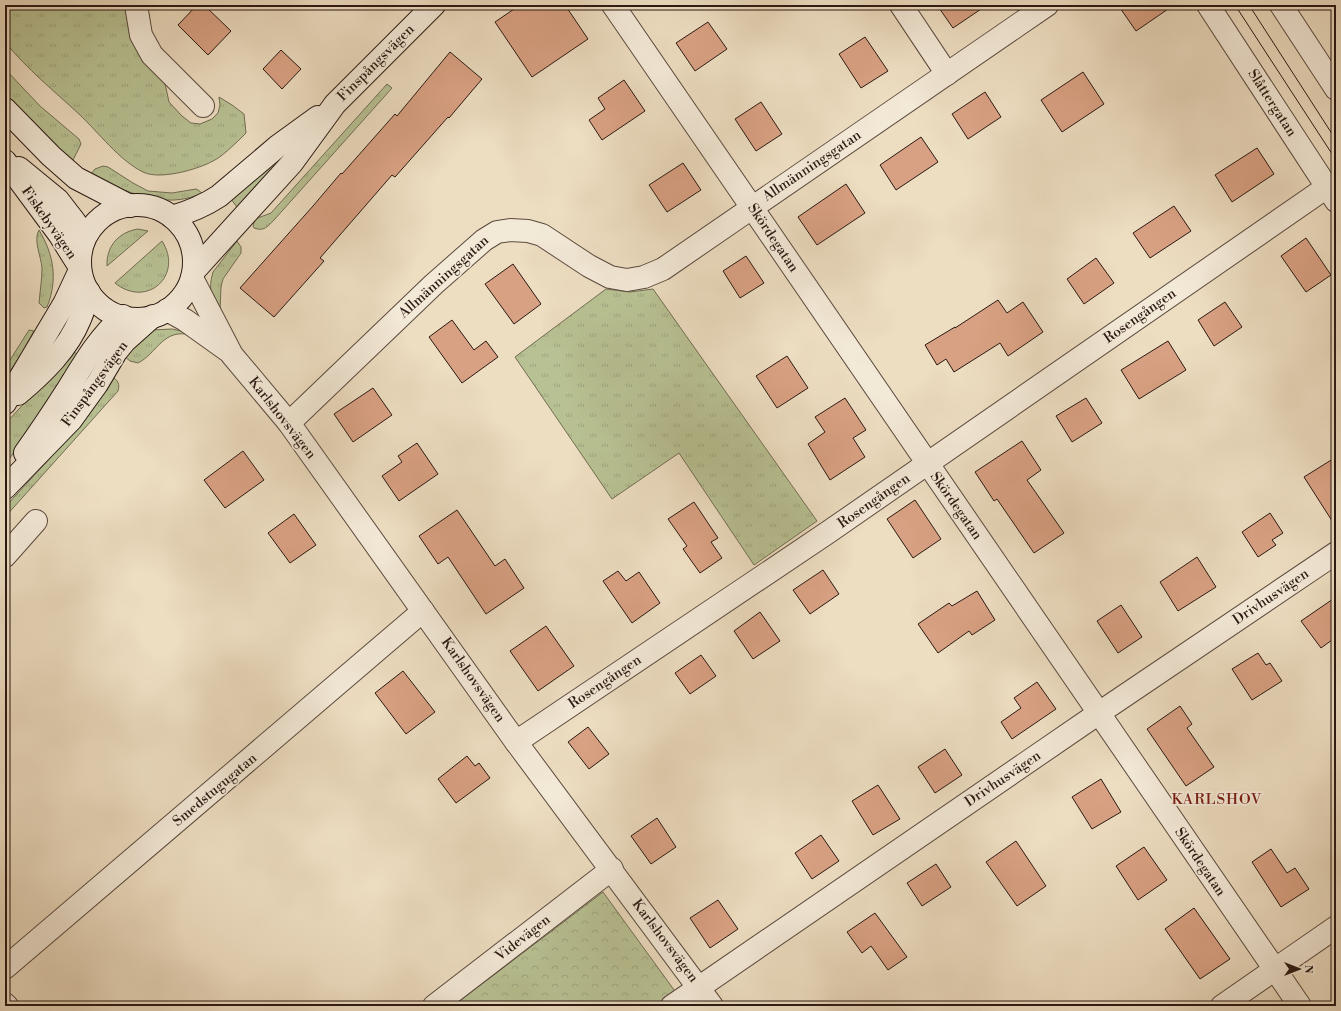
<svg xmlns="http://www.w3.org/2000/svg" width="1341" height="1011" font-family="'Libre Bodoni',serif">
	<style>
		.grass { fill: url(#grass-tufts); stroke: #716d53 }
		.park { fill: url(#park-crowns); stroke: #716d53 }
		.building { fill: #d9a183; stroke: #2a1913 }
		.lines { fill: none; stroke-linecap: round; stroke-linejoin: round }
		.street-casing { stroke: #5b4a3e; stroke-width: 24 }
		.secondary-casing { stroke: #2a1913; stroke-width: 24 }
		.street { stroke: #f3e9d7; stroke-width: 22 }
		.secondary { stroke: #f3e9d7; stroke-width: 22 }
		.tram { stroke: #2a1913; stroke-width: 1 }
		.labels { text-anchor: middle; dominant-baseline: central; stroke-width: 3.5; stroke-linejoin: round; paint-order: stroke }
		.street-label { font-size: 14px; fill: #2a1913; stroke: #f3e9d7 }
		.neighbourhood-label { font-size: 15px; letter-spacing: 1px; fill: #7a1f14; stroke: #f3e9d7 }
	</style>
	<defs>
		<pattern id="grass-tufts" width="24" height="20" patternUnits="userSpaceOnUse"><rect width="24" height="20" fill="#b8c193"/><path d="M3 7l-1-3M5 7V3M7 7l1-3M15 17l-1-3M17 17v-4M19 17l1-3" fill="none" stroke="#9ea57e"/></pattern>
		<pattern id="park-crowns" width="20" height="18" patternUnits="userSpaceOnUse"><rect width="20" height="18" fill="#b8c193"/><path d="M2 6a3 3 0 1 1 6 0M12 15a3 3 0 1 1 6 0" fill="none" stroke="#9ea57e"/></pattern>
	</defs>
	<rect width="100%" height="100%" fill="#edddc1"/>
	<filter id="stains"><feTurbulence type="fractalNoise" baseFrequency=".005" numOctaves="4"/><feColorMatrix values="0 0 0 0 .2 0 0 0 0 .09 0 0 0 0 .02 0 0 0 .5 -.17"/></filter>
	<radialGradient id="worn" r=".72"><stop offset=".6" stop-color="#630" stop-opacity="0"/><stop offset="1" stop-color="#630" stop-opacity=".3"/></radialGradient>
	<g class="grass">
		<path d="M5,5H127L164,79L169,102L182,116L191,123L200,124L212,119L218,113L220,105L219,97L232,105L244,114L246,133C238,141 230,149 221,156C206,168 160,181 143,172C120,161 98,132 79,114C54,91 27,69 5,42Z"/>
		<path d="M5,69L40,106L79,139L81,144L72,162L42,139L5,98Z"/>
		<path d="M387,84L392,88L274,220C268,226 264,232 254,228L253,226L255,219L271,213Z"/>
		<path d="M304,136L239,210L231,199Z"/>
		<path d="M103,166L108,167L133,183L148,191L172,193L196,189L198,190L202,193C165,211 124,191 90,175L95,169Z"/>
		<path d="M138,229L148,231L107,266C106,246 119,232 138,229Z"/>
		<path d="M39,230C54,255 58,280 47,307L44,308L39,303C40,291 42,279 42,268C41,256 33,240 39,230Z"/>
		<path d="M162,241C184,275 147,309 115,283Z"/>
		<path d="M237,241L241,247V253L223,279L221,287L220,311C211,295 208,290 213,272Z"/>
		<path d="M606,289L630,292L653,289L817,521L754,565L679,453L612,499L515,357Z"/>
		<path d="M172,329L181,331L186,334C162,331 156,354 138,363L130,361L124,356L152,330Z"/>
		<path d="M29,330L34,331L22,353L7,376L5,375V368Z"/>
		<path d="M73,351L78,355L38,418L5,465V424Z"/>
		<path d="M112,377C118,380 120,384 118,391L5,517V507L63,444Z"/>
	</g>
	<path class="park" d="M603,892L677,994L659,1006H453Z"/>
	<g class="building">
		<path d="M197,5H204L231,31L208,55L178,25Z"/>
		<path d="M520,5H565L588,39L532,77L495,22Z"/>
		<path d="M937,5H987L953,28Z"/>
		<path d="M1118,5H1174L1136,31Z"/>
		<path d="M708,22L727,49L695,71L676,43Z"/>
		<path d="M865,37L888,71L861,88L839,54Z"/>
		<path d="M281,50L301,69L282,89L263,69Z"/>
		<path d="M450,52L482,79L449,118L448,117L395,177L392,175L320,258L324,261L274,317L240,288L313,206L341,173L342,174L395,114L397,116Z"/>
		<path d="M1083,72L1104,104L1062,132L1041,100Z"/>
		<path d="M624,80L645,111L602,140L589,120L605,109L598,98Z"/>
		<path d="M985,92L1001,117L968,139L952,114Z"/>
		<path d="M761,102L782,134L756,151L735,119Z"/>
		<path d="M921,137L938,162L896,190L880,165Z"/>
		<path d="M1257,148L1274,174L1232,202L1215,175Z"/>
		<path d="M683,163L701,190L667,212L649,185Z"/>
		<path d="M846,184L865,213L817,245L798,217Z"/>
		<path d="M1174,206L1191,231L1150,258L1133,233Z"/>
		<path d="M1306,238L1331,275L1306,292L1281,256Z"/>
		<path d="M746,256L764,283L740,298L723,271Z"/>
		<path d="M1096,258L1114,283L1084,304L1067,279Z"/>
		<path d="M513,264L541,304L514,324L485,284Z"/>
		<path d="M998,300L1007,313L1023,302L1043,332L1008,356L1000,343L954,372L946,359L937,365L925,345L955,327V328Z"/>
		<path d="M1225,302L1242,327L1214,346L1198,320Z"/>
		<path d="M452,320L474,350L486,341L498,357L462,383L429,337Z"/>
		<path d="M1168,341L1186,370L1139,399L1121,370Z"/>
		<path d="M787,356L808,388L777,408L756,376Z"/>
		<path d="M373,388L392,415L353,442L334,414Z"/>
		<path d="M845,398L866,430L853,438L865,457L830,480L808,444L825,432L815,417Z"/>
		<path d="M1086,398L1102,423L1072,442L1056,416Z"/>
		<path d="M1022,441L1041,470L1027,480L1064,533L1034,553L997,499L994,501L975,472Z"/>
		<path d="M417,443L438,474L399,501L382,476L402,462L398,456Z"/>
		<path d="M243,451L264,480L225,508L204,480Z"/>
		<path d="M1336,457V527L1304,477Z"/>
		<path d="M915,500L941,539L913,558L887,519Z"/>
		<path d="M694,502L718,538L711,542L722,558L700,573L683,549L687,546L668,519Z"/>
		<path d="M457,510L495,566L505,559L524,588L486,614L448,557L438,564L419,536Z"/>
		<path d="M1270,513L1283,533L1272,540L1276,545L1258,557L1242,532Z"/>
		<path d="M294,514L316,545L290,563L268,533Z"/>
		<path d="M1197,557L1216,587L1178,611L1160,582Z"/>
		<path d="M823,570L839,594L810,614L793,590Z"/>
		<path d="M618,571L626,581L639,572L660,603L632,623L603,581Z"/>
		<path d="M977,591L995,620L972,635L969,631L938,653L918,624L949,603L952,606Z"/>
		<path d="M1336,597V637L1321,648L1301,621Z"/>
		<path d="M1121,605L1142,637L1118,653L1097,621Z"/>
		<path d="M760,612L780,641L753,659L734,631Z"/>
		<path d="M546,626L574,666L538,691L510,651Z"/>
		<path d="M1258,653L1266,665L1270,663L1282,681L1252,700L1232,669Z"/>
		<path d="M701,655L716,676L690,694L675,673Z"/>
		<path d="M403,671L435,712L406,734L375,693Z"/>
		<path d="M1037,682L1056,709L1012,739L1001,722L1021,708L1014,698Z"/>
		<path d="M1180,706L1192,724L1187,728L1214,767L1186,786L1147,729Z"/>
		<path d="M588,727L609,754L589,769L568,742Z"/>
		<path d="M945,749L962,775L935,793L918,767Z"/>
		<path d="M467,756L475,766L479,763L490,778L456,803L438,779Z"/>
		<path d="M1101,779L1121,812L1092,829L1072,797Z"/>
		<path d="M878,785L900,819L873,835L852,801Z"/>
		<path d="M657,818L676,847L651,864L631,836Z"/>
		<path d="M821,835L839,861L812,879L795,853Z"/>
		<path d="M1016,841L1046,886L1017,906L986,862Z"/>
		<path d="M1144,847L1167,880L1138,900L1116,866Z"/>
		<path d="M1271,849L1287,873L1295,868L1309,889L1281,907L1252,862Z"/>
		<path d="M936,864L951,887L922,906L907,883Z"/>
		<path d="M718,900L738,929L710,948L690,918Z"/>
		<path d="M1194,908L1230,959L1200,979L1165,929Z"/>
		<path d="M875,913L907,957L888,970L871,946L862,953L847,932Z"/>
	</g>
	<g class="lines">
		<g class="street-casing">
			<g id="street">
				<path d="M136,5L141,35L152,55L203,106"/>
				<path d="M613,5L1300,1006"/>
				<path d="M901,5L947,74"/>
				<path d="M1208,5L1336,201"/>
				<path d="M1281,5L1336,89"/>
				<path d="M192,278L232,355L289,423L516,742L712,1006"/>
				<path d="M167,310L185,320L227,350"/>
				<path d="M289,423L434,284L484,240L497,232L510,230L528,231L542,235L589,266L610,277L627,280L644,277L663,269L1047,5"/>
				<path d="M5,556L36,521"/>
				<path d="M516,742L827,533L1327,187"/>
				<path d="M5,968L423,611"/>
				<path d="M5,1004L7,1006"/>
				<path d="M434,1006L612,869"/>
				<path d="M672,1006L1099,713L1336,553"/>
				<path d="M1222,1006L1336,927"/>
			</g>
		</g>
		<g class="secondary-casing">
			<g id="secondary">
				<path d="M5,109L51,156L76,178L130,206"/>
				<path d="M5,161L59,234L79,266"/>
				<path d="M19,168L58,200L75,222L84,238"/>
				<circle cx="137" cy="262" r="57"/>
				<path d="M172,217C189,212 204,206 219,196L278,146L318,117"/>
				<path d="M194,271L292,163L335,104L434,5"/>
				<path d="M18,394C43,373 68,349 80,319C84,310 86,301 89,292"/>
				<path d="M5,403L64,304L79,272"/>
				<path d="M25,453C40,432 54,411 68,389C84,363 99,337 123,316"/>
				<path d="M5,488L71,420L97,384L116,352L125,341L153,316"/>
			</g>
		</g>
		<use href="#street" class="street"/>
		<use href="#secondary" class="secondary"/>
		<g class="tram">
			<path d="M1235,5L1336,160"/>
			<path d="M1249,5L1336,140"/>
		</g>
	</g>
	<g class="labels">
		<g class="street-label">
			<text transform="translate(376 63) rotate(-45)">Finspångsvägen</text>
			<text transform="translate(1272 103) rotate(57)">Slåttergatan</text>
			<text transform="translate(812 166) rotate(-34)">Allmänningsgatan</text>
			<text transform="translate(49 223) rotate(55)">Fiskebyvägen</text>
			<text transform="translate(773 238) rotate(56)">Skördegatan</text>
			<text transform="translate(444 277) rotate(-42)">Allmänningsgatan</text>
			<text transform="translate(1140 316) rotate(-35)">Rosengången</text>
			<text transform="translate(95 384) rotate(-54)">Finspångsvägen</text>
			<text transform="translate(282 418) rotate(52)">Karlshovsvägen</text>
			<text transform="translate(874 501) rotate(-35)">Rosengången</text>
			<text transform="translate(956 506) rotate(55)">Skördegatan</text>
			<text transform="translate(1271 597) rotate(-34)">Drivhusvägen</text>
			<text transform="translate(473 680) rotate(55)">Karlshovsvägen</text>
			<text transform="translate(605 682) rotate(-34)">Rosengången</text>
			<text transform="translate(1003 779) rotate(-34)">Drivhusvägen</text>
			<text transform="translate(215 790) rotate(-40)">Smedstugugatan</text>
			<text transform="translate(1200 862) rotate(56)">Skördegatan</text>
			<text transform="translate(523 938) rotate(-38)">Videvägen</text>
			<text transform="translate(665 941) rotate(53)">Karlshovsvägen</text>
		</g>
		<g class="neighbourhood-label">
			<text x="1217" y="799">KARLSHOV</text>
		</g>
	</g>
	<rect width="1341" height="1011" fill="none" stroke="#edddc1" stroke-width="20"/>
	<rect x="6" y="6" width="1329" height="999" fill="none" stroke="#2a1913" stroke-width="2"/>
	<rect x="10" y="10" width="1321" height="991" fill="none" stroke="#2a1913"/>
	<g transform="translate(1299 969) rotate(90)" stroke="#f3e9d7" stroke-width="3" paint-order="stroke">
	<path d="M0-3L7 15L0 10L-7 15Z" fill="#2a1913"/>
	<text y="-6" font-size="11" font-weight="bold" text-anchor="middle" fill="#2a1913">N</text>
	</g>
	<rect width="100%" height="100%" filter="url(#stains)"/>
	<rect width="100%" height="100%" fill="url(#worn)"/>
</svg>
